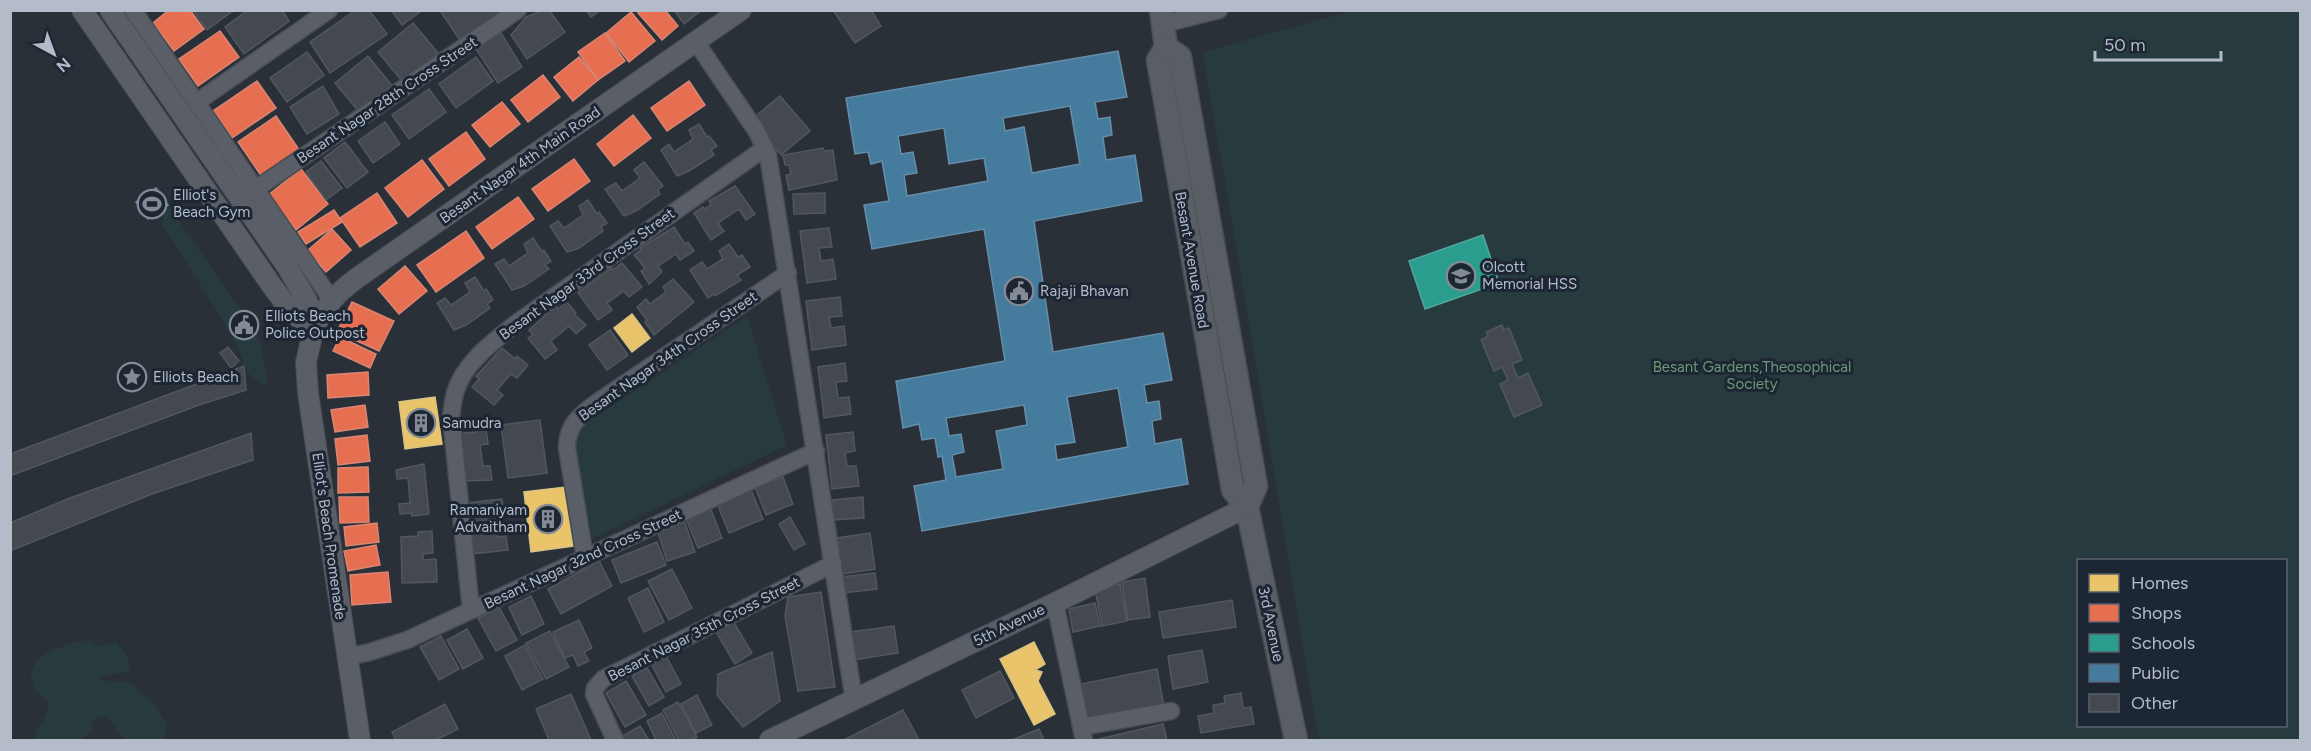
<svg xmlns="http://www.w3.org/2000/svg" width="2311" height="751" font-family="Figtree,sans-serif">
	<style>
		.green { fill: #273a3e; fill-rule: evenodd }
		.homes { fill: #e9c46a; stroke: #d9c286; stroke-width: 1.5 }
		.shops { fill: #e76f51; stroke: #d88675; stroke-width: 1.5 }
		.schools { fill: #2a9d8f; stroke: #53a6a0; stroke-width: 1.5 }
		.public { fill: #457b9d; stroke: #668eaa; stroke-width: 1.5; fill-rule: evenodd }
		.building { fill: #444950; stroke: #52575f; stroke-width: 1.5 }
		.lines { fill: none; stroke-linecap: round; stroke-linejoin: round }
		.minor-casing { stroke: #484c53; stroke-width: 19 }
		.tertiary-casing { stroke: #484c53; stroke-width: 22 }
		.secondary-casing { stroke: #484c53; stroke-width: 25 }
		.minor { stroke: #5a5e66; stroke-width: 16 }
		.tertiary { stroke: #5a5e66; stroke-width: 20 }
		.secondary { stroke: #595d64; stroke-width: 22 }
		.labels { text-anchor: middle; dominant-baseline: central; stroke-width: 6; stroke-linejoin: round; paint-order: stroke }
		.street-label { font-size: 15px; fill: #b4bcc9; stroke: #1d2633 }
		.poi-label { font-size: 15px; fill: #b4bcc9; stroke: #1d2633; text-anchor: start }
		.park-label { font-size: 15px; fill: #6b9a76; stroke: #1d2633 }
	</style>
	<rect width="100%" height="100%" fill="#2a3038"/>
	<g class="green">
		<path d="M1355,10L2300,11V740H1319L1203,52ZM2078,560H2286V726H2078Z"/>
		<path d="M168,205L245,316L235,324L242,334L253,327C263,345 265,365 268,386L258,382L248,373L237,346L219,314L162,225L163,215Z"/>
		<path d="M747,316L787,445L592,539L573,432Z"/>
		<path d="M86,640L102,647L116,642C123,650 130,658 130,669L127,672L98,677L101,680L133,683L140,693L155,704L167,725L164,740H124C117,732 113,722 105,716C94,718 92,720 92,731L80,740H34C35,726 47,720 48,707C49,698 39,696 35,689C18,657 63,645 86,640Z"/>
	</g>
	<g class="homes">
		<path d="M632,314L650,338L632,352L614,328Z"/>
		<path d="M435,397L442,444L405,449L399,402Z"/>
		<path d="M566,487L573,546L531,552L524,492Z"/>
		<path d="M1034,642L1045,664L1035,670L1042,672L1038,681L1055,714L1034,725L1000,659Z"/>
	</g>
	<g class="shops">
		<path d="M169,10H190L204,29L174,51L153,23Z"/>
		<path d="M640,10H665L678,26L662,40L638,13Z"/>
		<path d="M631,12L655,41L629,62L606,33Z"/>
		<path d="M220,31L239,57L198,86L179,59Z"/>
		<path d="M605,33L625,61L598,80L578,52Z"/>
		<path d="M579,57L598,80L573,101L554,77Z"/>
		<path d="M543,75L560,97L528,122L511,100Z"/>
		<path d="M257,81L276,108L232,138L213,111Z"/>
		<path d="M689,81L705,105L667,131L651,108Z"/>
		<path d="M502,102L520,124L490,147L472,125Z"/>
		<path d="M633,115L651,138L614,166L597,144Z"/>
		<path d="M276,116L300,151L262,177L238,142Z"/>
		<path d="M466,132L485,159L449,186L429,159Z"/>
		<path d="M574,159L590,181L548,211L532,189Z"/>
		<path d="M422,160L444,189L408,217L385,188Z"/>
		<path d="M301,169L328,204L296,230L268,195Z"/>
		<path d="M377,193L397,223L360,247L340,218Z"/>
		<path d="M518,197L534,219L492,249L476,227Z"/>
		<path d="M334,210L342,222L306,244L298,232Z"/>
		<path d="M332,229L351,250L326,272L307,251Z"/>
		<path d="M466,231L484,258L436,292L417,265Z"/>
		<path d="M405,266L427,291L399,314L378,289Z"/>
		<path d="M352,302L394,321L379,351L337,332Z"/>
		<path d="M340,337L376,354L370,368L333,351Z"/>
		<path d="M368,372L369,395L328,398L327,375Z"/>
		<path d="M365,405L368,427L335,432L331,410Z"/>
		<path d="M367,435L370,461L338,465L335,439Z"/>
		<path d="M368,467L369,492L338,493V468Z"/>
		<path d="M339,497H368L369,522L340,523Z"/>
		<path d="M377,523L379,542L346,546L344,527Z"/>
		<path d="M376,545L380,565L348,571L344,551Z"/>
		<path d="M388,572L391,602L352,605L350,575Z"/>
	</g>
	<path class="schools" d="M1483,235L1499,283L1425,309L1409,261Z"/>
	<g class="public">
		<path d="M1118,51L1127,97L1095,102L1098,119L1110,117L1112,135L1103,137L1106,160L1135,155L1142,201L1034,221L1053,352L1163,333L1172,380L1144,385L1147,403L1159,401L1161,419L1152,421L1155,444L1181,439L1188,484L922,531L914,486L946,480L942,456L938,457L935,438L922,440L919,424L903,428L896,381L1005,361L984,229L872,249L864,205L889,201L882,161L871,164L868,152L855,154L846,98ZM1070,106L1080,164L1032,173L1024,127L1005,131L1003,118ZM944,128L949,164L984,158L988,181L907,196L904,175L917,173L913,152L901,154L898,136ZM1118,388L1128,447L1057,460L1055,445L1075,442L1067,397ZM1024,405L1027,425L996,431L1003,469L956,477L952,455L964,452L961,434L949,436L946,418Z"/>
		<path d="M156,188L168,205L148,219L136,202Z"/>
		<path d="M245,316L253,327L242,335L235,324Z"/>
	</g>
	<g class="building">
		<path d="M193,10H234L207,30Z"/>
		<path d="M248,10H282L289,21L244,54L225,27Z"/>
		<path d="M356,10H369L387,34L330,73L310,42Z"/>
		<path d="M391,10H423L402,25Z"/>
		<path d="M443,10H506L459,39L441,12Z"/>
		<path d="M543,10H549L565,32L527,59L511,35L526,17Z"/>
		<path d="M586,10H601L591,17Z"/>
		<path d="M674,10H702L684,24Z"/>
		<path d="M833,10H871L881,26L855,43Z"/>
		<path d="M413,23L438,53L403,82L378,52Z"/>
		<path d="M501,33L522,67L498,83L476,49Z"/>
		<path d="M307,52L324,75L287,102L270,78Z"/>
		<path d="M368,56L394,88L361,114L335,83Z"/>
		<path d="M476,57L493,81L456,108L439,84Z"/>
		<path d="M323,86L339,114L307,134L290,107Z"/>
		<path d="M429,89L446,112L409,139L392,115Z"/>
		<path d="M780,96L810,131L781,155L752,119Z"/>
		<path d="M385,122L400,144L373,163L358,141Z"/>
		<path d="M699,124L707,137L709,136L717,146L711,150L714,155L689,171L677,176L661,150L669,144L674,152L693,139L689,130Z"/>
		<path d="M345,142L368,172L347,188L324,158Z"/>
		<path d="M823,148L824,151L833,150L837,180L789,190L786,175L791,174L789,165H785L783,155Z"/>
		<path d="M321,161L342,188L326,200L306,172Z"/>
		<path d="M644,162L663,186L658,190L660,194L636,211L624,216L605,189L616,183L622,191L640,178L634,170Z"/>
		<path d="M735,186L755,214L746,220L739,209L718,223L724,231L711,240L694,213L703,207L704,209L711,205L709,201Z"/>
		<path d="M825,193V213L794,214L793,194Z"/>
		<path d="M588,200L597,214L599,212L607,223L601,227L603,231L579,248L567,252L550,226L558,221L564,228L583,215L579,206Z"/>
		<path d="M674,227L685,244L688,242L694,251L680,260L676,254L658,266L662,272L649,284L641,271L645,268L634,255L641,250L640,248Z"/>
		<path d="M829,228L832,247L819,248L821,261L833,259L836,279L807,283L800,231Z"/>
		<path d="M533,238L542,252L544,250L551,261L545,265L549,269L524,286L512,290L495,264L504,259L509,266L528,253L524,244Z"/>
		<path d="M729,244L738,257L742,255L750,267L737,275L741,280L715,296L714,294L708,298L690,270L702,262L707,269L723,259L719,251Z"/>
		<path d="M622,263L642,287L629,297L624,291L607,303L612,310L598,320L578,293L612,268L613,270Z"/>
		<path d="M475,277L484,291L486,289L493,300L487,304L490,308L466,325L454,330L437,303L445,298L451,305L470,292L465,283Z"/>
		<path d="M673,279L694,302L654,335L645,322L647,320L637,307L646,299L650,304L666,292L663,287Z"/>
		<path d="M840,297L842,316L829,317L831,328L844,326L846,345L812,350L806,301Z"/>
		<path d="M567,302L576,313L574,314L586,325L576,334L569,326L551,341L557,350L545,359L528,338L533,335L529,330L556,306L558,309Z"/>
		<path d="M1502,325L1504,330L1509,328L1522,360L1512,364L1518,378L1528,373L1542,405L1514,417L1500,384L1508,380L1502,367L1494,371L1481,340L1488,336L1486,332Z"/>
		<path d="M610,330L628,355L607,370L589,345Z"/>
		<path d="M228,347L239,361L231,368L220,353Z"/>
		<path d="M502,348L515,359L517,356L528,365L517,378L511,374L497,390L503,395L494,405L472,387L479,379L476,376Z"/>
		<path d="M845,363L847,381L836,382L838,398L849,397L851,414L824,418L818,367Z"/>
		<path d="M244,366L246,390L199,405L10,476V454Z"/>
		<path d="M540,420L547,473L508,478L501,425Z"/>
		<path d="M486,428L488,444L480,445L483,466H490L492,480L461,481L456,434L477,432V429Z"/>
		<path d="M853,432L855,451L845,453L847,466H856L859,486L832,489L826,435Z"/>
		<path d="M251,433L253,460L152,494L10,551V523L70,498Z"/>
		<path d="M424,464L429,514L412,516V513L400,514L399,504L410,503L408,478L397,479L396,470Z"/>
		<path d="M783,477L793,504L766,515L755,487Z"/>
		<path d="M750,487L763,519L729,533L716,501Z"/>
		<path d="M863,497L864,518L833,520L832,500Z"/>
		<path d="M502,499L504,514L495,515L498,537L506,536L508,550L472,554L466,503Z"/>
		<path d="M710,507L722,538L698,548L685,516Z"/>
		<path d="M683,517L695,552L667,561L656,526Z"/>
		<path d="M790,517L805,544L794,550L779,524Z"/>
		<path d="M432,531L433,553L423,554V560L436,559L437,582L402,583L401,537L418,536V532Z"/>
		<path d="M870,533L875,569L842,574L837,538Z"/>
		<path d="M657,542L666,565L621,583L612,560Z"/>
		<path d="M599,561L612,586L561,614L548,589Z"/>
		<path d="M672,569L692,608L669,620L648,581Z"/>
		<path d="M875,573L877,589L843,593L841,577Z"/>
		<path d="M1145,578L1150,617L1128,620L1122,582Z"/>
		<path d="M1120,584L1127,621L1102,626L1095,589Z"/>
		<path d="M648,588L664,622L644,632L628,598Z"/>
		<path d="M821,592L835,687L798,691L785,616L788,597Z"/>
		<path d="M531,596L544,624L522,635L509,607Z"/>
		<path d="M1232,600L1236,627L1163,638L1159,612Z"/>
		<path d="M1095,603L1100,626L1073,632L1069,609Z"/>
		<path d="M499,607L517,640L496,651L478,618Z"/>
		<path d="M579,620L592,648L584,652L589,661L578,666L573,655L565,658L553,632Z"/>
		<path d="M733,621L752,653L735,664L716,632Z"/>
		<path d="M894,626L898,653L854,660L851,632Z"/>
		<path d="M467,629L483,658L463,669L447,640Z"/>
		<path d="M550,631L569,667L546,679L526,643Z"/>
		<path d="M441,636L459,669L439,680L420,647Z"/>
		<path d="M525,645L543,679L522,690L505,656Z"/>
		<path d="M1202,650L1208,682L1173,689L1168,656Z"/>
		<path d="M772,652L780,701L743,727L717,695L718,674Z"/>
		<path d="M666,656L681,684L666,692L651,663Z"/>
		<path d="M647,668L664,697L649,706L632,676Z"/>
		<path d="M1157,669L1164,706L1088,721L1081,684Z"/>
		<path d="M1000,671L1014,698L976,718L962,690Z"/>
		<path d="M626,681L646,715L625,727L606,693Z"/>
		<path d="M1241,693L1243,708L1251,707L1254,724L1201,733L1198,716L1214,713L1213,705L1225,703L1224,696Z"/>
		<path d="M571,694L591,740H549L536,709Z"/>
		<path d="M697,695L712,725L696,733L681,704Z"/>
		<path d="M678,702L697,737L691,740H679L663,710Z"/>
		<path d="M445,704L458,729L436,740H396L392,732Z"/>
		<path d="M903,710L919,740H844Z"/>
		<path d="M662,713L676,740H656L647,721Z"/>
		<path d="M1163,724L1167,740H1095Z"/>
		<path d="M640,726L649,740H620L619,738Z"/>
		<path d="M1039,729L1044,740H1012Z"/>
	</g>
	<g class="lines">
		<g class="minor-casing">
			<g id="minor">
				<path d="M133,10L331,299"/>
				<path d="M1163,24L1219,10"/>
				<path d="M696,42L757,132L768,155L854,700"/>
				<path d="M197,102L329,10"/>
				<path d="M256,189L518,10"/>
				<path d="M585,558L567,448C567,424 581,414 599,401L788,273"/>
				<path d="M1055,603L1084,740"/>
				<path d="M471,610L451,417C452,409 453,401 455,393C463,363 495,340 518,322L765,148"/>
				<path d="M347,657L370,652L407,640L816,451"/>
				<path d="M1081,727L1171,711"/>
				<path d="M615,740L594,694L595,688L603,679L833,564"/>
			</g>
		</g>
		<g class="tertiary-casing">
			<g id="tertiary">
				<path d="M82,10L272,286L287,306L313,332"/>
				<path d="M110,10L288,268L307,301L312,317L313,332L306,362L308,393L360,740"/>
				<path d="M313,332C322,308 337,293 357,278L741,10"/>
				<path d="M770,740L1055,603L1247,507"/>
			</g>
		</g>
		<g class="secondary-casing">
			<g id="secondary">
				<path d="M1161,10L1166,47L1158,60L1233,490L1247,507L1296,740"/>
				<path d="M1166,47L1180,57L1256,486L1247,507"/>
			</g>
		</g>
		<use href="#minor" class="minor"/>
		<use href="#tertiary" class="tertiary"/>
		<use href="#secondary" class="secondary"/>
	</g>
	<defs>
		<g id="stadium-ring" transform="scale(1.5)"><circle r="9.5" fill="#1d2633" stroke="#848b96" stroke-width="1.5"/><path d="M0-5a6.5 5 0 1 0 0 10a6.5 5 0 1 0 0-10ZM-3.5-1.8h7v3.6h-7Z" fill="#848b96"/></g>
		<g id="school-ring" transform="scale(1.5)"><circle r="9.5" fill="#1d2633" stroke="#848b96" stroke-width="1.5"/><path d="M0-5L7-2L0 1L-7-2ZM-4 1L0 2.5L4 1V4Q0 6-4 4Z" fill="#848b96"/></g>
		<g id="civic-ring" transform="scale(1.5)"><circle r="9.5" fill="#1d2633" stroke="#848b96" stroke-width="1.5"/><path d="M-.6-6.5H3V-4.5H.6V-3L4-1V1h2V6H-6V1h2V-1L-.6-3ZM-1.2 2.5V6h2.4V2.5Z" fill="#848b96"/></g>
		<g id="sight-ring" transform="scale(1.5)"><circle r="9.5" fill="#1d2633" stroke="#848b96" stroke-width="1.5"/><path d="M0-6L1.8-2.2L6-1.7L2.9 1.2L3.7 5.4L0 3.3L-3.7 5.4L-2.9 1.2L-6-1.7L-1.8-2.2Z" fill="#848b96"/></g>
		<g id="building-ring" transform="scale(1.5)"><circle r="9.5" fill="#1d2633" stroke="#848b96" stroke-width="1.5"/><path d="M-4-6H4V6H1V3H-1V6H-4ZM-2.5-4.3h1.7v1.8h-1.7ZM.8-4.3h1.7v1.8H.8ZM-2.5-1h1.7V.8h-1.7ZM.8-1h1.7V.8H.8Z" fill="#848b96"/></g>
	</defs>
	<g fill-rule="evenodd">
		<use href="#stadium-ring" x="152" y="204"/>
		<use href="#school-ring" x="1461" y="276"/>
		<use href="#civic-ring" x="1019" y="291"/>
		<use href="#civic-ring" x="244" y="325"/>
		<use href="#sight-ring" x="132" y="377"/>
		<use href="#building-ring" x="421" y="423"/>
		<use href="#building-ring" x="548" y="519"/>
	</g>
	<g class="labels">
		<g class="street-label">
			<text transform="translate(387 100) rotate(-34)">Besant Nagar 28th Cross Street</text>
			<text transform="translate(520 165) rotate(-35)">Besant Nagar 4th Main Road</text>
			<text transform="translate(1192 260) rotate(80)">Besant Avenue Road</text>
			<text transform="translate(587 274) rotate(-36)">Besant Nagar 33rd Cross Street</text>
			<text transform="translate(668 356) rotate(-35)">Besant Nagar 34th Cross Street</text>
			<text transform="translate(329 536) rotate(82)">Elliot's Beach Promenade</text>
			<text transform="translate(583 559) rotate(-25)">Besant Nagar 32nd Cross Street</text>
			<text transform="translate(1271 624) rotate(78)">3rd Avenue</text>
			<text transform="translate(1009 625) rotate(-26)">5th Avenue</text>
			<text transform="translate(704 629) rotate(-27)">Besant Nagar 35th Cross Street</text>
		</g>
		<g class="poi-label">
			<text x="173" y="195">Elliot's<tspan x="173" dy="17">Beach Gym</tspan></text>
			<text x="1482" y="267">Olcott<tspan x="1482" dy="17">Memorial HSS</tspan></text>
			<text x="1040" y="291">Rajaji Bhavan</text>
			<text x="265" y="316">Elliots Beach<tspan x="265" dy="17">Police Outpost</tspan></text>
			<text x="153" y="377">Elliots Beach</text>
			<text x="442" y="423">Samudra</text>
			<text x="527" y="510" text-anchor="end">Ramaniyam<tspan x="527" dy="17">Advaitham</tspan></text>
		</g>
		<g class="park-label">
			<text x="1752" y="367">Besant Gardens,Theosophical<tspan x="1752" dy="17">Society</tspan></text>
		</g>
	</g>
	<rect width="2311" height="751" fill="none" stroke="#b4bcc9" stroke-width="24"/>
	<rect x="2077" y="559" width="210" height="168" fill="#1d2633" stroke="#59626f" stroke-width="1.5"/>
	<rect x="2089" y="574" width="30" height="18" fill="#e9c46a" stroke="#59626f" stroke-width="1.5"/>
	<text x="2131" y="589" font-size="18" fill="#b4bcc9">Homes</text>
	<rect x="2089" y="604" width="30" height="18" fill="#e76f51" stroke="#59626f" stroke-width="1.5"/>
	<text x="2131" y="619" font-size="18" fill="#b4bcc9">Shops</text>
	<rect x="2089" y="634" width="30" height="18" fill="#2a9d8f" stroke="#59626f" stroke-width="1.5"/>
	<text x="2131" y="649" font-size="18" fill="#b4bcc9">Schools</text>
	<rect x="2089" y="664" width="30" height="18" fill="#457b9d" stroke="#59626f" stroke-width="1.5"/>
	<text x="2131" y="679" font-size="18" fill="#b4bcc9">Public</text>
	<rect x="2089" y="694" width="30" height="18" fill="#444950" stroke="#59626f" stroke-width="1.5"/>
	<text x="2131" y="709" font-size="18" fill="#b4bcc9">Other</text>
	<g transform="translate(54 54) rotate(139)" stroke="#1d2633" stroke-width="4.5" paint-order="stroke">
	<path d="M0-4.5L10 22L0 15L-10 22Z" fill="#b4bcc9"/>
	<text y="-9" font-size="16" font-weight="bold" text-anchor="middle" fill="#b4bcc9">N</text>
	</g>
	<path d="M2095 51v9h126v-9" fill="none" stroke="#b4bcc9" stroke-width="3"/>
	<text x="2104" y="51" font-size="18" fill="#b4bcc9" stroke="#1d2633" stroke-width="4.5" paint-order="stroke">50 m</text>
</svg>
